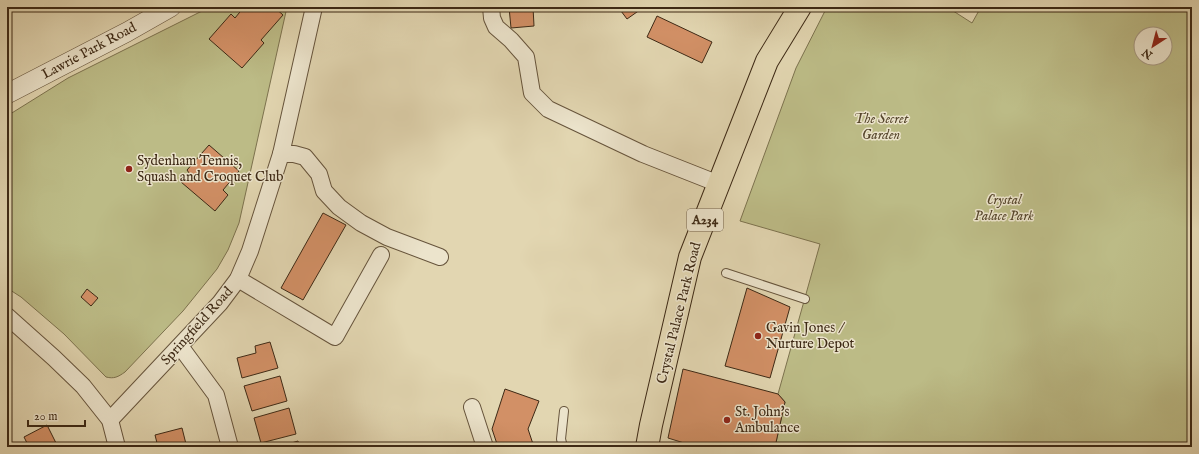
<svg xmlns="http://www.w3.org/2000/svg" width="1199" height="454" font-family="'IM FELL English',serif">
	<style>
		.green { fill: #bcbb86; stroke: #7c724e; fill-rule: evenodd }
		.building { fill: #d29066; stroke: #3d2915 }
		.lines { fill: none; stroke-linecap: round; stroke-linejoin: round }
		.service-casing { stroke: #66543c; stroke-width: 10 }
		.minor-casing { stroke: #66543c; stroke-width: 18 }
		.tertiary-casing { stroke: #66543c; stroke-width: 20 }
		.primary-casing { stroke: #3d2915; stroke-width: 24 }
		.service { stroke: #ece4cc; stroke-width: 8 }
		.minor { stroke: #ece4cc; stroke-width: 16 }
		.tertiary { stroke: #ece4cc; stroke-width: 19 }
		.primary { stroke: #e2d6b1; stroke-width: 22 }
		.poi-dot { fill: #8f2418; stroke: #ece4cc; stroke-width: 1.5 }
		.labels { text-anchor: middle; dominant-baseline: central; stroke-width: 3; stroke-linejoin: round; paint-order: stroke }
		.shield { fill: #ece4cc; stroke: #72614c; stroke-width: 1 }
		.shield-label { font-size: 13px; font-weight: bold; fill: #3d2915 }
		.street-label { font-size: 14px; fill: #3d2915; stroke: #ece4cc }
		.park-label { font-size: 14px; font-style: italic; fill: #56462c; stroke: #ece4cc }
		.poi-label { font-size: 14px; fill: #3d2915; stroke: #ece4cc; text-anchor: start }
	</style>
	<rect width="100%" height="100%" fill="#e2d6b1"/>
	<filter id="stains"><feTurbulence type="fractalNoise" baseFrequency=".005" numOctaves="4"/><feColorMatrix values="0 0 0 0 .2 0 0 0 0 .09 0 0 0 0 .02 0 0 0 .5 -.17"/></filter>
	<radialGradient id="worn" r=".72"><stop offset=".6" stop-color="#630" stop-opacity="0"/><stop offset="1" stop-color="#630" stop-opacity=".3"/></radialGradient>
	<g class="green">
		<path d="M210,7H287L239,223L228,250L217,269L183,311L125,372C118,377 114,379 106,377L64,334L21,297L7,288V116L68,78Z"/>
		<path d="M827,7H947L972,23L981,7H1192V447H775L785,402L778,394L820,244L740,221L796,68ZM1141,34H1165V58H1141Z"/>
	</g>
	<g class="building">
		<path d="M244,7H274L283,15L261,40L264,43L242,68L209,39L231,14L235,18Z"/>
		<path d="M509,7H533L534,26L511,28Z"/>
		<path d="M618,7H644L627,19Z"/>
		<path d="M657,16L712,42L702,63L647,37Z"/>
		<path d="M209,145L239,171L223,190L228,195L215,211L181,182L189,173L187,170Z"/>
		<path d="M323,213L346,225L303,300L281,288Z"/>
		<path d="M747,288L790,307L770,378L725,366Z"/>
		<path d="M87,289L98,298L91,306L81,297Z"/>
		<path d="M270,342L278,368L242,378L237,358L256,353L255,346Z"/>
		<path d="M683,369L778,394L785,402L775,447H697L668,438Z"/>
		<path d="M280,376L287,401L252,411L244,386Z"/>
		<path d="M505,389L539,401L528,429L534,447H498L492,429Z"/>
		<path d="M289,408L296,434L261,443L254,418Z"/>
		<path d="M47,425L58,447H29L24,437Z"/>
		<path d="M182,428L186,444L173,447H158L155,435Z"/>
		<path d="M298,441L300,447H278Z"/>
	</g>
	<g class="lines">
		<g class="service-casing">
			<g id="service">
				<path d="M726,273L805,299"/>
				<path d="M563,447L561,439L564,411"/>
			</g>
		</g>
		<g class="minor-casing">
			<g id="minor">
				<path d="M491,7L492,18L496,27L511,40L526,57L532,93L548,109L643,154L719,184"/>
				<path d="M281,154H294L305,157L319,174L324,191L339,207L361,223L387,237L440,257"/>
				<path d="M238,279L335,337L381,255"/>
				<path d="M7,316L54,358L83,386L110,420L117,447"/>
				<path d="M180,346L216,395L230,447"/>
				<path d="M472,407L485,447"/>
				<path d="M110,420L220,303L238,279L250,251L281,154L314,7"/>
			</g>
		</g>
		<g class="tertiary-casing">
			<path id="tertiary" d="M7,94L127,32L171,7"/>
		</g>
		<g class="primary-casing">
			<path id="primary" d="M647,447L651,425L690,257L767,61L800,7"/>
		</g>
		<use href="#service" class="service"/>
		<use href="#minor" class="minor"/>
		<use href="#tertiary" class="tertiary"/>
		<use href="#primary" class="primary"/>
	</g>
	<g class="poi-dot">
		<circle cx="129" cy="169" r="4"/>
		<circle cx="758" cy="336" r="4"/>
		<circle cx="727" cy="420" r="4"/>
	</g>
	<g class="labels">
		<rect class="shield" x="687" y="209" width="36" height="22" rx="3"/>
		<g class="shield-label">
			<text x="705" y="220">A234</text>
		</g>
		<g class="street-label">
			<text transform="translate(89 51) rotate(-28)">Lawrie Park Road</text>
			<text transform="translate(679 313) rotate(-76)">Crystal Palace Park Road</text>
			<text transform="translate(197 326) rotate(-48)">Springfield Road</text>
		</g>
		<g class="park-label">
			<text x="881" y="119">The Secret<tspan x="881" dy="16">Garden</tspan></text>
			<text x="1004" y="200">Crystal<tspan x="1004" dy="16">Palace Park</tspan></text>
		</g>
		<g class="poi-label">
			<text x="137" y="161">Sydenham Tennis,<tspan x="137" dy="16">Squash and Croquet Club</tspan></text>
			<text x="766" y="328">Gavin Jones /<tspan x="766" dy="16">Nurture Depot</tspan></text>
			<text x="735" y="412">St. John's<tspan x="735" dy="16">Ambulance</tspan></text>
		</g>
	</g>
	<rect width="1199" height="454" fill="none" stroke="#e2d6b1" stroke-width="24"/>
	<rect x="8" y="8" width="1183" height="438" fill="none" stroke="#3d2915" stroke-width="2"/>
	<rect x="12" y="12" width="1175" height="430" fill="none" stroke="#3d2915"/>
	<g transform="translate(1153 46) rotate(216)"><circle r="19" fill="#ece4cc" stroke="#a69983"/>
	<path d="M0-3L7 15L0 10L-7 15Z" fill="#8f2418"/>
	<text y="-6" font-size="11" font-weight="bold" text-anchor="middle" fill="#3d2915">N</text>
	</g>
	<path d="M28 420v6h57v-6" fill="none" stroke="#3d2915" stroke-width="2"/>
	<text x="34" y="420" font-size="12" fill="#3d2915" stroke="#ece4cc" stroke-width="3" paint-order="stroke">20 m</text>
	<rect width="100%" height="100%" filter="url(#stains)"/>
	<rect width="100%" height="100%" fill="url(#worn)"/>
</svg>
